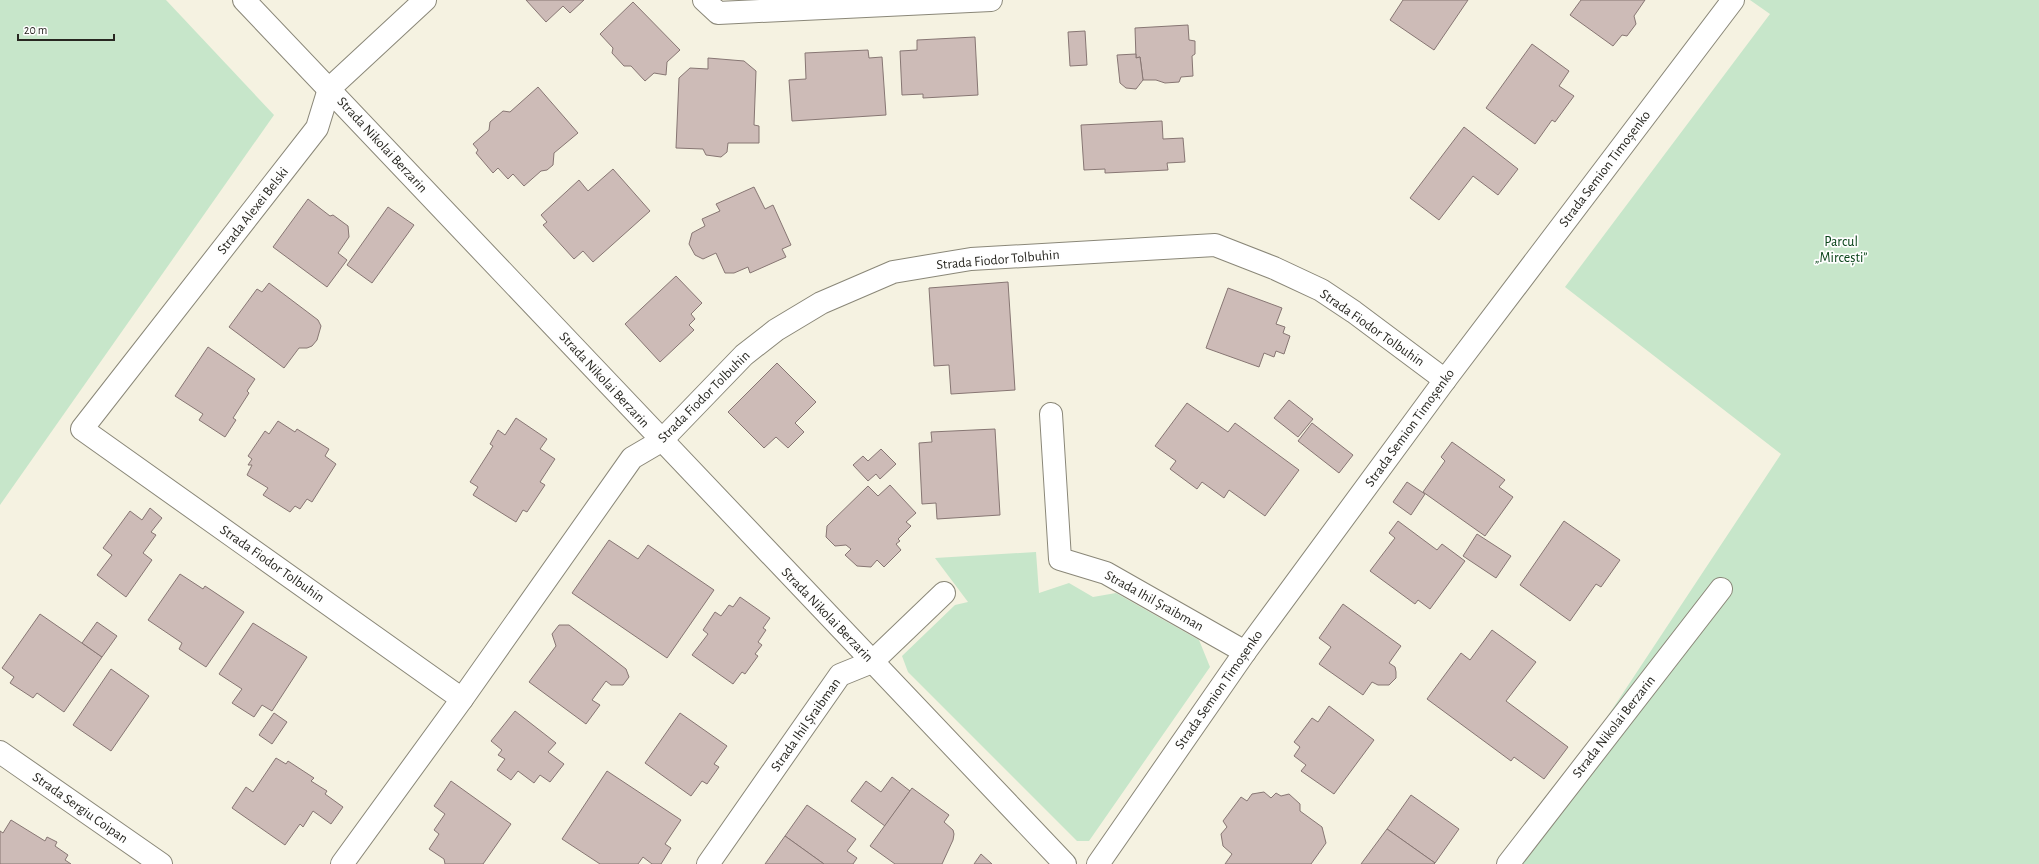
<svg xmlns="http://www.w3.org/2000/svg" width="2039" height="864" font-family="'Alegreya Sans',sans-serif">
	<style>
		.green { fill: #c7e6ca }
		.building { fill: #cdbbb7; stroke: #877673 }
		.lines { fill: none; stroke-linecap: round; stroke-linejoin: round }
		.minor-casing { stroke: #8a8778; stroke-width: 24 }
		.minor { stroke: #fff; stroke-width: 22 }
		.labels { text-anchor: middle; dominant-baseline: central; stroke-width: 3.5; stroke-linejoin: round; paint-order: stroke }
		.street-label { font-size: 14px; fill: #282721; stroke: #fefefe }
		.park-label { font-size: 14px; fill: #074217; stroke: #fefefe }
	</style>
	<rect width="100%" height="100%" fill="#f5f2e1"/>
	<g class="green">
		<path d="M0,0H166L274,115L0,505Z"/>
		<path d="M1750,0H2039V864H1510L1781,454L1565,287L1770,14Z"/>
		<path d="M1036,552L1039,593L1069,583L1093,597L1116,593L1199,640L1210,667L1089,841H1077L908,672L902,656L955,605L968,602L935,558Z"/>
	</g>
	<g class="building">
		<path d="M526,0H584L570,13L563,6L546,22Z"/>
		<path d="M1403,0H1468L1434,50L1390,20Z"/>
		<path d="M1581,0H1645L1634,16L1636,24L1627,36L1622,35L1613,46L1570,15Z"/>
		<path d="M633,2L680,50L667,62L666,75L654,73L645,81L631,66H624L612,53L613,48L600,34Z"/>
		<path d="M1188,25L1189,40L1195,41V54L1192,56L1193,76L1181,77L1179,82L1165,83L1156,80H1143L1140,57L1136,58L1135,28Z"/>
		<path d="M1085,31L1087,65L1070,66L1068,32Z"/>
		<path d="M975,37L978,95L923,98V94L902,95L900,51L917,50V40Z"/>
		<path d="M1532,44L1569,71L1559,86L1574,96L1555,122L1552,120L1535,144L1486,108Z"/>
		<path d="M868,50L869,58L882,57L886,115L792,121L789,80L806,79L805,53Z"/>
		<path d="M1136,54V58L1140,57L1143,80L1136,89L1126,88L1120,83L1117,55Z"/>
		<path d="M708,58L744,61L756,71L754,125L759,126V143H728L727,152L721,157L706,155L703,149L676,148L679,78L690,68L708,69Z"/>
		<path d="M538,87L578,133L554,153L553,165L547,170L541,171L524,186L513,174L508,179L498,168L493,173L476,153L478,150L473,144L489,130L490,122L503,111L510,112Z"/>
		<path d="M1162,121L1163,139L1183,138L1185,162L1167,163L1168,170L1105,173V169L1084,170L1081,125Z"/>
		<path d="M1464,127L1518,169L1498,195L1473,176L1439,220L1410,198Z"/>
		<path d="M613,169L650,211L593,262L583,251L574,259L543,225L547,222L541,215L579,180L588,191Z"/>
		<path d="M754,187L765,209L773,205L791,245L782,249L786,257L750,273L748,267L734,273H725L716,253L703,259L695,255L689,244L692,233L705,226L702,219L720,211L716,204Z"/>
		<path d="M308,199L330,216L333,215L348,226L349,237L338,253L347,260L327,287L273,247Z"/>
		<path d="M388,207L414,225L372,283L347,265Z"/>
		<path d="M676,276L702,303L691,314L695,319L689,325L694,330L660,362L625,324Z"/>
		<path d="M1008,282L1015,390L951,394L949,365L934,366L929,288Z"/>
		<path d="M269,283L318,320L321,326L317,340L312,346L307,348H299L284,368L229,327L257,289L262,292Z"/>
		<path d="M1228,288L1282,308L1276,324L1285,327L1283,333L1290,336L1284,354L1276,351L1274,357L1264,353L1259,367L1206,348Z"/>
		<path d="M208,347L255,379L247,391L249,393L233,418L236,420L225,437L199,420L203,414L175,396Z"/>
		<path d="M777,363L816,402L795,423L804,432L788,448L776,437L764,448L728,412Z"/>
		<path d="M1289,400L1313,419L1298,437L1274,418Z"/>
		<path d="M1187,403L1228,432L1235,423L1299,470L1265,516L1229,490L1224,498L1202,482L1197,489L1170,469L1176,461L1155,446Z"/>
		<path d="M516,418L547,439L540,449L555,459L540,482L545,485L527,512L523,510L516,522L473,495L478,487L470,482L493,446L490,444L498,430L505,435Z"/>
		<path d="M278,421L295,432L297,429L329,449L325,456L336,464L312,502L307,499L300,509L295,506L290,512L263,495L268,488L247,475L252,465H248L252,459L248,456L265,431L269,434Z"/>
		<path d="M1312,423L1353,455L1339,473L1298,441Z"/>
		<path d="M995,429L1000,515L937,519L936,503L922,504L919,443L932,442L931,432Z"/>
		<path d="M1452,442L1505,480L1499,487L1513,497L1485,536L1423,492L1445,461L1441,457Z"/>
		<path d="M881,449L896,464L880,479L876,474L868,481L853,465L863,456L868,461Z"/>
		<path d="M1407,482L1425,494L1411,515L1393,502Z"/>
		<path d="M890,485L916,513L906,522L911,526L898,539L900,541L896,544L901,550L884,567L877,560L871,567L857,566L845,555L851,549L846,545L835,546L826,537L827,526L868,486L878,496Z"/>
		<path d="M150,508L162,518L151,532L156,535L143,553L152,560L126,597L97,575L112,555L103,548L130,511L142,520Z"/>
		<path d="M1398,521L1437,550L1442,544L1465,561L1430,609L1418,600L1415,604L1370,571L1395,538L1389,533Z"/>
		<path d="M1564,521L1620,560L1601,587L1596,584L1570,621L1520,585Z"/>
		<path d="M1477,534L1511,556L1496,578L1463,556Z"/>
		<path d="M609,540L638,559L648,545L714,590L667,658L572,593Z"/>
		<path d="M180,574L203,589L205,586L244,612L206,667L179,649L182,643L148,620Z"/>
		<path d="M740,597L770,618L763,628L766,630L758,642L762,645L755,654L758,656L745,674L742,672L733,684L692,655L708,634L703,630L715,612L721,616L729,605L733,607Z"/>
		<path d="M1343,604L1401,646L1389,663L1395,667L1396,672V678L1389,685H1378L1372,682L1363,695L1319,664L1331,647L1319,638Z"/>
		<path d="M40,614L102,657L64,712L37,693L33,698L10,683L14,677L2,668Z"/>
		<path d="M97,622L117,636L102,657L82,643Z"/>
		<path d="M253,623L307,657L272,711L262,705L254,717L232,703L242,689L219,674Z"/>
		<path d="M559,625H569L626,669L629,677L623,685H611L606,681L592,700L600,705L586,724L529,682L556,646L552,634Z"/>
		<path d="M1492,630L1536,662L1506,701L1568,747L1544,779L1514,757L1511,761L1427,699L1461,653L1470,660Z"/>
		<path d="M111,669L149,696L111,751L73,725Z"/>
		<path d="M1329,706L1374,740L1334,794L1301,771L1306,765L1294,756L1300,747L1294,742L1312,718L1318,722Z"/>
		<path d="M515,711L556,743L548,752L564,764L550,782L540,775L534,783L518,771L511,780L497,770L505,759L498,755L502,750L491,741Z"/>
		<path d="M274,713L287,722L272,744L259,735Z"/>
		<path d="M680,713L727,746L714,764L719,767L707,784L702,781L691,796L645,763Z"/>
		<path d="M276,758L286,764L288,761L314,778L311,781L327,791L325,794L343,807L331,824L313,811L303,827L300,824L285,845L232,808L246,787L253,792Z"/>
		<path d="M607,771L681,820L665,844L671,848L661,864H652L643,857L638,864H600L562,839Z"/>
		<path d="M892,777L910,791L885,826L851,801L866,781L881,792Z"/>
		<path d="M451,781L511,824L483,864H445L444,859L429,849L439,834L434,830L445,814L434,806Z"/>
		<path d="M912,788L949,815L944,822L953,830L954,834L953,840L942,864H895L870,846Z"/>
		<path d="M1264,792L1271,798L1276,793L1281,796L1289,794L1300,804V811L1322,827L1326,843L1311,864H1225L1232,854L1223,846L1221,834L1227,827L1223,821L1241,797L1247,801L1252,794Z"/>
		<path d="M1411,795L1459,829L1435,863L1387,829Z"/>
		<path d="M807,805L856,839L847,851L857,858L853,864H824L785,836Z"/>
		<path d="M11,820L45,841L47,837L57,842L55,846L68,855L65,860L71,864H0V831L3,833Z"/>
		<path d="M1387,829L1435,863L1434,864H1361Z"/>
		<path d="M785,836L824,864H765Z"/>
		<path d="M981,854L992,864H974Z"/>
	</g>
	<g class="lines">
		<g class="minor-casing">
			<g id="minor">
				<path d="M244,0L1065,864"/>
				<path d="M425,0L329,89L317,128L82,429L462,699"/>
				<path d="M704,0L718,13L991,0"/>
				<path d="M1051,414L1060,559L1106,573L1245,652"/>
				<path d="M0,752L161,864"/>
				<path d="M342,864L462,699L632,458L661,441L744,355L776,330L821,303L893,272L971,259L1215,245L1274,268L1321,290L1354,312L1445,380"/>
				<path d="M708,864L840,675L872,662L944,593"/>
				<path d="M1098,864L1245,652L1445,380L1733,0"/>
				<path d="M1508,864L1721,589"/>
			</g>
		</g>
		<use href="#minor" class="minor"/>
	</g>
	<g class="labels">
		<g class="street-label">
			<text transform="translate(382 145) rotate(47)">Strada Nikolai Berzarin</text>
			<text transform="translate(1605 169) rotate(-53)">Strada Semion Timoșenko</text>
			<text transform="translate(253 211) rotate(-52)">Strada Alexei Belski</text>
			<text transform="translate(998 260) rotate(-5)">Strada Fiodor Tolbuhin</text>
			<text transform="translate(1372 328) rotate(35)">Strada Fiodor Tolbuhin</text>
			<text transform="translate(604 380) rotate(47)">Strada Nikolai Berzarin</text>
			<text transform="translate(704 397) rotate(-45)">Strada Fiodor Tolbuhin</text>
			<text transform="translate(1410 428) rotate(-54)">Strada Semion Timoșenko</text>
			<text transform="translate(272 564) rotate(35)">Strada Fiodor Tolbuhin</text>
			<text transform="translate(1154 601) rotate(29)">Strada Ihil Șraibman</text>
			<text transform="translate(827 615) rotate(46)">Strada Nikolai Berzarin</text>
			<text transform="translate(1219 690) rotate(-55)">Strada Semion Timoșenko</text>
			<text transform="translate(806 725) rotate(-55)">Strada Ihil Șraibman</text>
			<text transform="translate(1614 727) rotate(-52)">Strada Nikolai Berzarin</text>
			<text transform="translate(80 808) rotate(35)">Strada Sergiu Coipan</text>
		</g>
		<g class="park-label">
			<text x="1841" y="242">Parcul<tspan x="1841" dy="16">„Mircești”</tspan></text>
		</g>
	</g>
	<path d="M18 34v6h96v-6" fill="none" stroke="#282721" stroke-width="2"/>
	<text x="24" y="34" font-size="12" fill="#282721" stroke="#fefefe" stroke-width="3" paint-order="stroke">20 m</text>
</svg>
